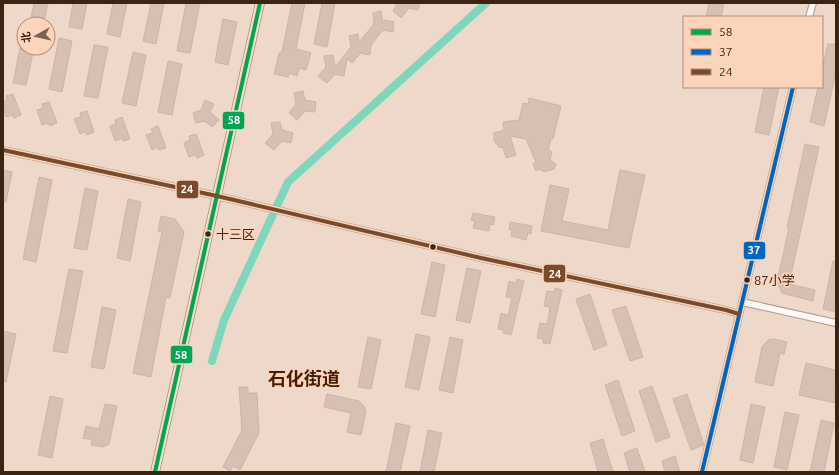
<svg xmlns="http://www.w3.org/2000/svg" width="839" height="475" font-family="Ubuntu,'Noto Sans SC',sans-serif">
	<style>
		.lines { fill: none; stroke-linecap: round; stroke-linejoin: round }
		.canal { stroke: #7ed7bd; stroke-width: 8 }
		.building { fill: #d7bfb4; stroke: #cbb4aa }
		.minor-casing { stroke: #ae9a8c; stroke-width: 8 }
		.tertiary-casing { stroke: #ae9a8c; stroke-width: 10 }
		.minor { stroke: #fcf9f7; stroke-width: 6 }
		.tertiary { stroke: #fcf9f7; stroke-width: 8 }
		.bus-1-casing { stroke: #fcd4bb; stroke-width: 7 }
		.bus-2-casing { stroke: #fcd4bb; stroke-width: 7 }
		.bus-3-casing { stroke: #fcd4bb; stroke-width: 7 }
		.bus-1 { stroke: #00a651; stroke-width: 4 }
		.bus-2 { stroke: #0065bd; stroke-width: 4 }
		.bus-3 { stroke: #7a4b2a; stroke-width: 4 }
		.bus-dot { fill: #3c2413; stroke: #fcd4bb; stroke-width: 1.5 }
		.labels { text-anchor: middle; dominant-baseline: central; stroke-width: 3; stroke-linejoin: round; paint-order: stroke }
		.bus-label { font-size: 13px; fill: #3c2413; stroke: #fcd4bb; text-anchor: start }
		.district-label { font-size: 18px; font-weight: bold; fill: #451e00; stroke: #fcd4bb }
		.line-badge { stroke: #fcd4bb; stroke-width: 1.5 }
		.badge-label { font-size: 11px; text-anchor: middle; font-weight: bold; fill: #fff }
	</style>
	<rect width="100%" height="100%" fill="#edd8ca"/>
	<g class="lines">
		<path class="canal" d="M212,361L224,320L288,182L486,3"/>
	</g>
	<g class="building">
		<path d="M34,3H48L44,21L31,18Z"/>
		<path d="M73,3H87L82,29L69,27Z"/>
		<path d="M113,3H127L120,37L107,34Z"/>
		<path d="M151,3H164L156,44L143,41Z"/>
		<path d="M186,3H200L190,53L177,51Z"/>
		<path d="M292,3H305L296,49L311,53L306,70L299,68L297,76L289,73L288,77L274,74L279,53L282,52Z"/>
		<path d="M322,3H335L327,47L314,44Z"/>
		<path d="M397,3H420L418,10L409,8L401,18L393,11L396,6Z"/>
		<path d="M709,3L724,5L721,17H706Z"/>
		<path d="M381,11L383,23L385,20L394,22L393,32L383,30L371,45L370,55L360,53L352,63L347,59L344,76L335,74L327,83L318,76L326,67L324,56L333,55L335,67L351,47L349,36L358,34L359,42L374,24L373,13Z"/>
		<path d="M223,19L237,22L228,65L215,62Z"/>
		<path d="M59,38L72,41L62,92L49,89Z"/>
		<path d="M828,44H836V72L824,126L810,122L818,87H822V69Z"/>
		<path d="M94,45L108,47L98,98L84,96Z"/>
		<path d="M20,48H34L26,85L13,83Z"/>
		<path d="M133,52L146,55L136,106L122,103Z"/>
		<path d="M168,61L182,64L172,115L158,112Z"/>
		<path d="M764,87H779L769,135L755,132Z"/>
		<path d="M303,91L305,100L316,102L315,112L305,111L297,120L289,113L296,104L294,93Z"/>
		<path d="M13,94L21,115L14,118L12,115L6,117L3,108V102L7,100L6,96Z"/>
		<path d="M529,98L561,106L553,139H551L548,149L552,152L550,160L556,164L554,169L544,172L539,169L536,171L533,164L536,162L526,139L510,136L516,155L506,158L503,147L500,148L494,141V133L504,130L503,122L519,120L523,103L528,104Z"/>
		<path d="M205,100L214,104L210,112L219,120L212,127L205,121L196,123L193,113L201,110Z"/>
		<path d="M49,102L57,123L50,126L48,123L42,125L37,110L43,108L42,104Z"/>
		<path d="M87,111L94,132L87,135L86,132L80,134L74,119L81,117L80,113Z"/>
		<path d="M122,117L130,139L123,141L122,138L115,141L110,126L116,124L115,120Z"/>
		<path d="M280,122L282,130L293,133L291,143L282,141L274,150L265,143L273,134L271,123Z"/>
		<path d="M158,126L166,148L159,150L158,147L152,150L146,135L153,133L151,129Z"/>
		<path d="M196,134L204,155L197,158L195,155L189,157L184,143L190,140L189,136Z"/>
		<path d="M805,144L819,147L789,284L815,290L813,301L782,293L777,282L789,228H787Z"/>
		<path d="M3,170L12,172L6,202H3Z"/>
		<path d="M620,170L645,175L629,248L541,231L550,185L569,189L562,221L608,230Z"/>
		<path d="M39,177L52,180L36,262L23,259Z"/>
		<path d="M85,188L98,191L87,250L74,248Z"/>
		<path d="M128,199L141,202L130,261L117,258Z"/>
		<path d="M473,213L495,217L493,225L490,224L489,231L473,228L475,221L471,220Z"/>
		<path d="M161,216L175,219L184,232L170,298L166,297L151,377L133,373L162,232L158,231Z"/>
		<path d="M510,222L532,226L531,234L528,233L526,240L511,236L512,230L509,229Z"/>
		<path d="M833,261H836V312L823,309Z"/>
		<path d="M432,262L445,265L435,317L421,314Z"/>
		<path d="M467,268L481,271L470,323L456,320Z"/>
		<path d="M69,269L83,271L67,353L53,351Z"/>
		<path d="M517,279L524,281L511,335L503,333L504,330L498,329L501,313L508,315L509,311L512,298L506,297L509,281L516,283Z"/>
		<path d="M555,288L562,290L550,344L543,343V339L537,338L540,323L547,324L548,320L550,307L544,306L547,291L554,292Z"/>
		<path d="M590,294L607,345L594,350L576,299Z"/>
		<path d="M626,306L643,357L630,361L612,310Z"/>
		<path d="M102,307L116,310L104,369L91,367Z"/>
		<path d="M3,331L16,334L6,382L3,381Z"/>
		<path d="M416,334L430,337L419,390L405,387Z"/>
		<path d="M368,337L381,340L371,389L358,387Z"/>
		<path d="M450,337L463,340L453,393L439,390Z"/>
		<path d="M774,339L787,342L784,354L780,353L773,386L755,382L762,347L768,340Z"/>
		<path d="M806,363L836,370L835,403L799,395Z"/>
		<path d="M618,380L635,431L622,436L605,385Z"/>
		<path d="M652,386L670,437L656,442L639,391Z"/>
		<path d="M239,387H248V393H257L259,433L240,470L233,466L230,471L223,467L242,430Z"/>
		<path d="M327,394L359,401L364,406L366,411L361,435L347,432L351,413L324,407Z"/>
		<path d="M687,394L704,445L691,450L673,399Z"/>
		<path d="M50,396L63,399L52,458L38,455Z"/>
		<path d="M105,404L117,406L109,444L103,447L91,445L92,440L83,438L86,426L99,429Z"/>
		<path d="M751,404L765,407L753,463L740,460Z"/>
		<path d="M785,412L799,415L787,470L774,467Z"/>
		<path d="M821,420L834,423L824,472H810Z"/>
		<path d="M396,423L410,426L400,472H386Z"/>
		<path d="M428,430L442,433L434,472H420Z"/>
		<path d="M603,439L613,472H598L590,443Z"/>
		<path d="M637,448L645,472H630L624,453Z"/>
		<path d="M675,456L680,472H665L662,461Z"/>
	</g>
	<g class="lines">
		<g class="minor-casing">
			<g id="minor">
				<path d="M809,17L813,3"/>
				<path d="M3,150L217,196L481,258L726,310L739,314"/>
				<path d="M742,302L836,323"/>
				<path d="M702,472L793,87"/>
			</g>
		</g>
		<g class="tertiary-casing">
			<path id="tertiary" d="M155,472L260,3"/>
		</g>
		<use href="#minor" class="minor"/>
		<use href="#tertiary" class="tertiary"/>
		<g class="bus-1-casing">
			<path id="bus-1" d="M155,472L260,3"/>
		</g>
		<g class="bus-2-casing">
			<path id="bus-2" d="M702,472L793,87"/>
		</g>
		<g class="bus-3-casing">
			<path id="bus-3" d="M3,150L217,196L481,258L726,310L739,314"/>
		</g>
		<use href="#bus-1" class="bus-1"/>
		<use href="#bus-2" class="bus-2"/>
		<use href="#bus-3" class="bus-3"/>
	</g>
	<g class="bus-dot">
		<circle cx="208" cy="234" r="3.5"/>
		<circle cx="433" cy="247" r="3.5"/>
		<circle cx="747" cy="280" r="3.5"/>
	</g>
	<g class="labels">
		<g class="bus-label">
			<text x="216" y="234">十三区</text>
			<text x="754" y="280">87小学</text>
		</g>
		<g class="district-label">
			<text x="304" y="378">石化街道</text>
		</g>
	</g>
	<g class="line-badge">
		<rect x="222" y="111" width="23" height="19" rx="4" fill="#00a651"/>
		<rect x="176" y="180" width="23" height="19" rx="4" fill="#7a4b2a"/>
		<rect x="743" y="241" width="23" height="19" rx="4" fill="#0065bd"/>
		<rect x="543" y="264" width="23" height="19" rx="4" fill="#7a4b2a"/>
		<rect x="170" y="345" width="23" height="19" rx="4" fill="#00a651"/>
	</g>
	<g class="badge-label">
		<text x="234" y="124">58</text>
		<text x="187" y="193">24</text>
		<text x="754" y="254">37</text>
		<text x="555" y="278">24</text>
		<text x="181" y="359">58</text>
	</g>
	<rect width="839" height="475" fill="none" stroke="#3c2413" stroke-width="8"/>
	<rect x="683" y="16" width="140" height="72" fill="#fcd4bb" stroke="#af8e78"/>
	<rect x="691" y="29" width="20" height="6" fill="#00a651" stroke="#af8e78"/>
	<text x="719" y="36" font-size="12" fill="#3c2413">58</text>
	<rect x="691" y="49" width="20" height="6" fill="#0065bd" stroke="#af8e78"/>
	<text x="719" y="56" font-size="12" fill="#3c2413">37</text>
	<rect x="691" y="69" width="20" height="6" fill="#7a4b2a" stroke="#af8e78"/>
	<text x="719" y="76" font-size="12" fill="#3c2413">24</text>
	<g transform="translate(36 36) rotate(262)"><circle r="19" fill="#fcd4bb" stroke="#af8e78"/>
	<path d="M0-3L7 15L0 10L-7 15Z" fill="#7a6353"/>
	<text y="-6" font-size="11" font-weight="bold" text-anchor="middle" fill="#3c2413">北</text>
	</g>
</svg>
